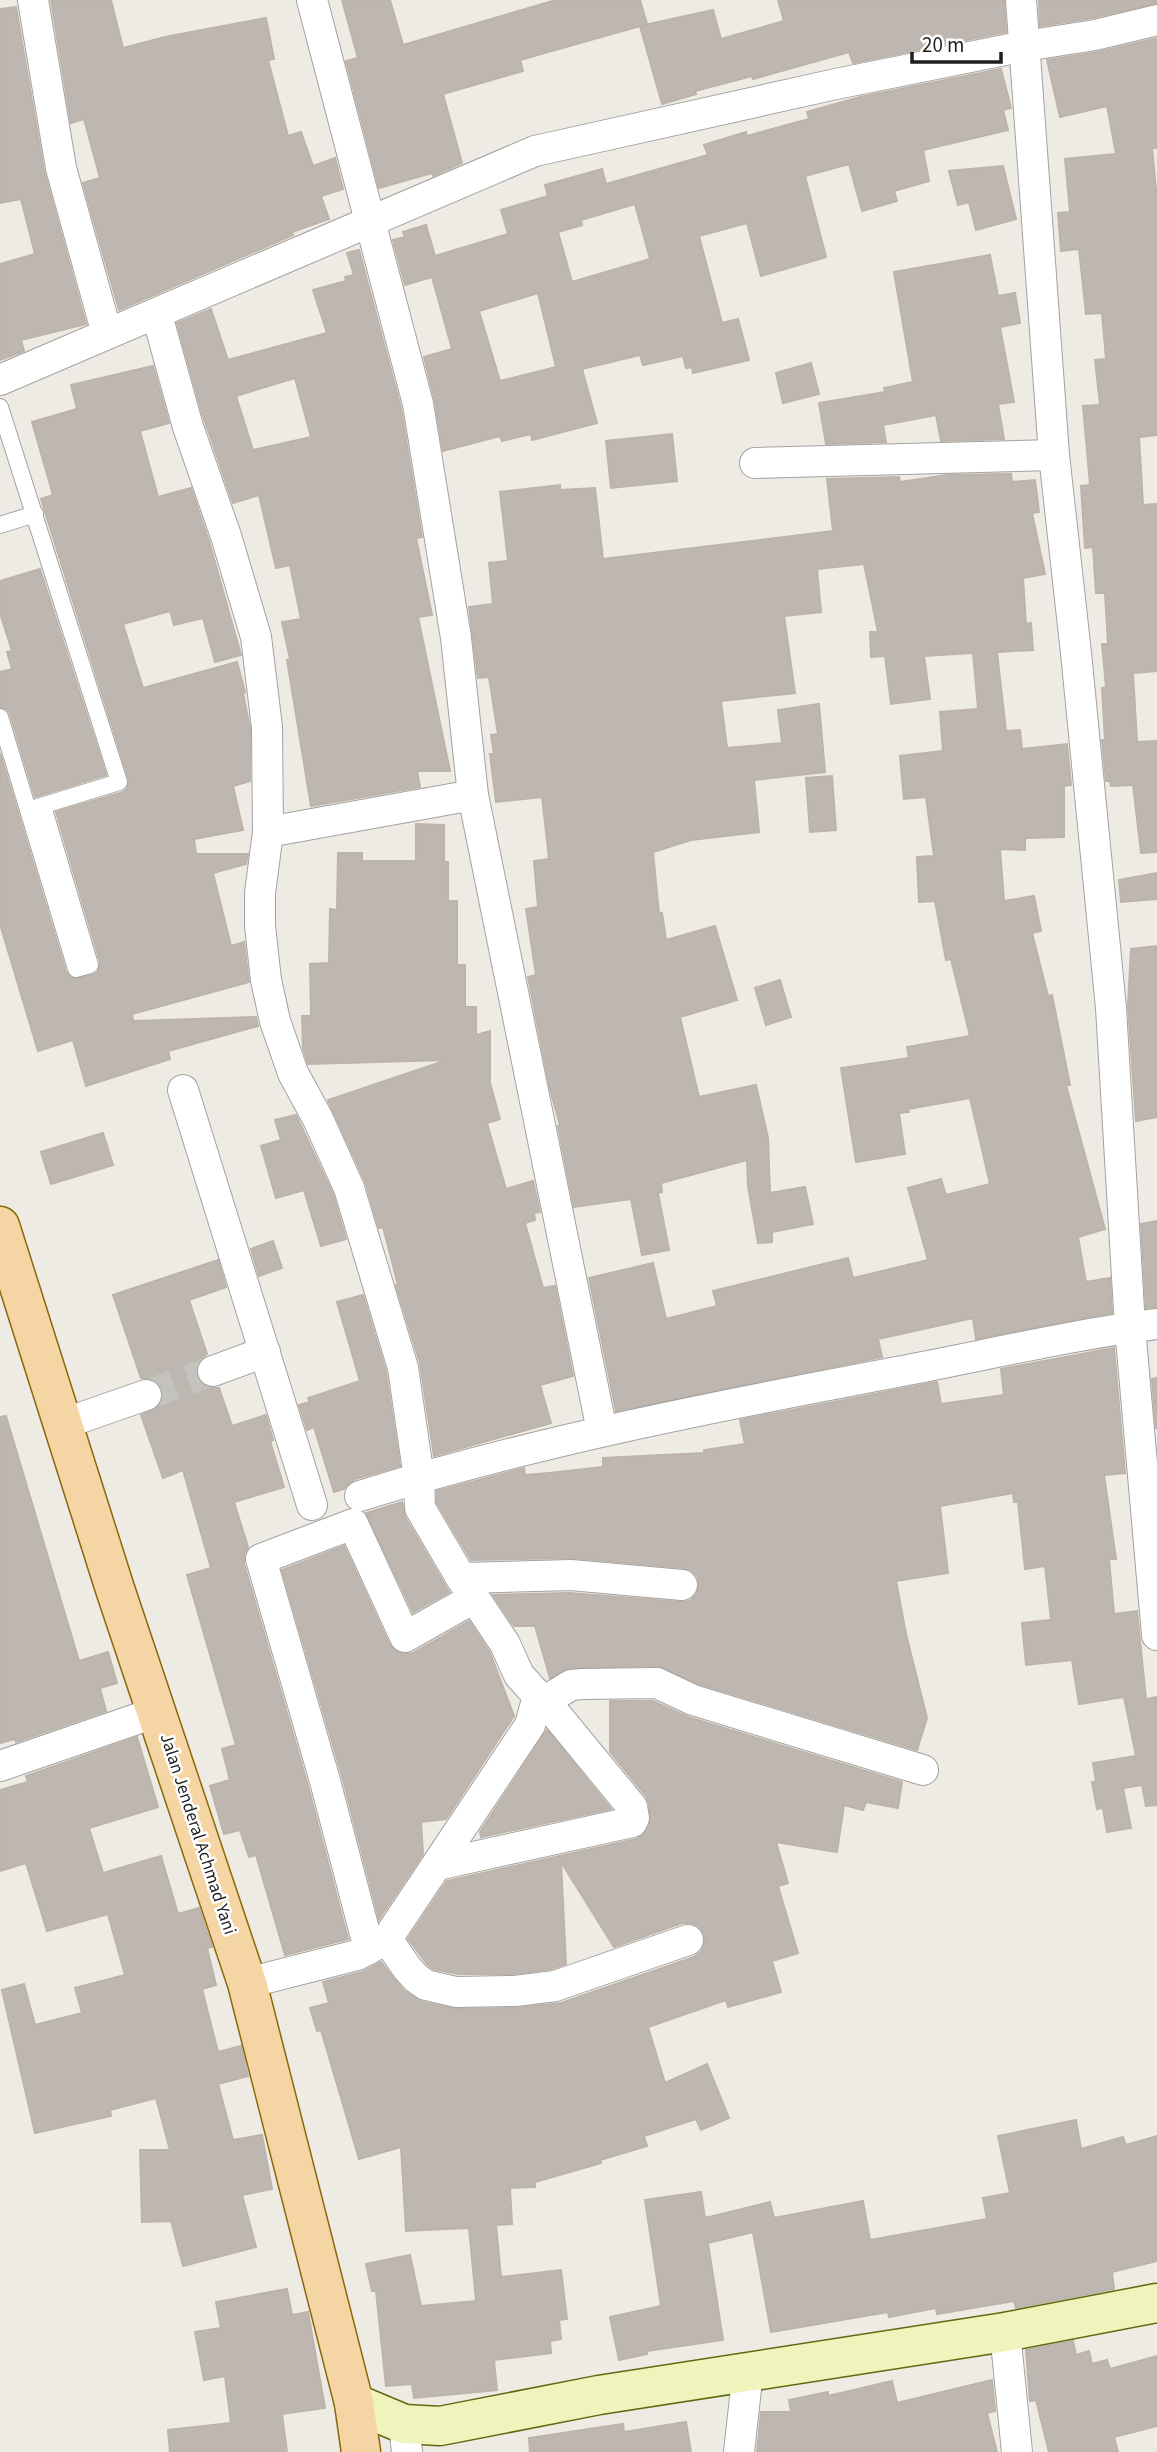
<svg xmlns="http://www.w3.org/2000/svg" width="1157" height="2452" font-family="'Source Sans 3',sans-serif">
	<style>
		.building { fill: #beb7b1; stroke: #beb3a8; stroke-width: 2; fill-rule: evenodd }
		.lines { fill: none; stroke-linecap: round; stroke-linejoin: round }
		.minor-tunnel { stroke: #c4c2bc; stroke-width: 30; stroke-dasharray: 30 15; stroke-linecap: butt }
		.service-casing { stroke: #a2a2a2; stroke-width: 18 }
		.minor-casing { stroke: #a2a2a2; stroke-width: 32 }
		.secondary-casing { stroke: #5d6b0e; stroke-width: 41 }
		.primary-casing { stroke: #8b670c; stroke-width: 41 }
		.service { stroke: #fff; stroke-width: 16 }
		.minor { stroke: #fff; stroke-width: 30 }
		.secondary { stroke: #eff4bc; stroke-width: 38 }
		.primary { stroke: #f4d5a3; stroke-width: 38 }
		.labels { text-anchor: middle; dominant-baseline: central; stroke-width: 5; stroke-linejoin: round; paint-order: stroke }
		.street-label { font-size: 18px; fill: #1e1e1e; stroke: #fff }
	</style>
	<rect width="100%" height="100%" fill="#eeebe4"/>
	<g class="building">
		<path d="M51,0H111L123,48L165,37L266,18L274,59L268,60L288,136L301,132L313,166L335,158L343,189L321,196L329,219L292,232L293,235L119,310L83,183L100,178L84,119L71,123Z"/>
		<path d="M342,0H390L403,45L556,0H640L647,24L520,60L523,71L443,94L462,163L433,176L432,173L379,188L346,61L358,58Z"/>
		<path d="M778,0H1004L1006,32L853,63L849,52L753,79L752,76L695,91L696,94L662,104L640,26L713,10L721,39L784,21Z"/>
		<path d="M1039,0H1157V3L1092,18L1040,26Z"/>
		<path d="M16,7L44,171L86,324L21,340L24,351L0,360V264L35,254L21,199L0,203V9Z"/>
		<path d="M1157,38V148H1152L1157,200V435L1139,437L1143,505L1157,504V671L1133,673L1137,742L1157,741V852L1141,853L1133,785L1111,786L1110,781H1106L1102,740H1105L1102,688L1106,687L1102,644H1108L1105,593H1096L1093,547L1085,548L1081,486L1090,485L1083,406L1100,405L1095,360L1106,359L1102,313L1086,314L1079,249L1061,251L1058,213L1070,212L1065,159L1116,154L1107,106L1060,117L1047,60L1098,52Z"/>
		<path d="M1001,69L1011,108L1003,110L1008,130L923,150L929,181L894,191L897,201L862,211L849,164L805,176L826,257L761,276L747,223L699,236L722,323L738,319L749,360L693,373L692,367L686,368L683,356L643,365L640,355L582,369L597,423L532,440L531,434L502,441L500,436L443,451L435,401L424,357L452,349L432,277L405,285L393,240L405,237L403,232L426,225L435,256L508,234L501,210L548,196L545,185L602,169L606,184L708,155L704,145L746,132L747,136L809,119L807,112L860,97ZM635,204L650,259L572,282L558,232L582,225L581,220ZM538,293L556,367L500,381L479,311Z"/>
		<path d="M1003,166L1016,219L976,230L969,202L958,205L949,171Z"/>
		<path d="M359,250L401,408L422,537L416,538L432,615L418,617L450,771H417L420,787L311,806L287,660L290,659L282,622L301,619L290,565L276,568L259,495L233,503L202,413L177,323L211,309L228,360L327,333L313,290L346,281L345,277L354,275L347,253ZM295,378L311,437L253,450L236,396Z"/>
		<path d="M990,255L998,296L1015,293L1020,323L1000,327L1014,402L998,404L1004,439L941,441L936,415L883,425L886,442L826,444L819,403L885,392L884,388L913,382L894,272Z"/>
		<path d="M811,363L819,394L783,403L776,373Z"/>
		<path d="M153,366L169,423L140,431L158,497L191,488L209,541L241,655L215,662L203,618L174,625L170,611L123,624L143,688L237,662L245,692L243,693L250,728V781L233,786L243,830L194,839L196,854H248L246,864L213,873L231,946L244,942L249,982L132,1014L133,1021L256,1017L258,1026L168,1051L170,1059L86,1086L73,1040L38,1051L0,924V753L66,972L74,979L93,975L98,972L100,962L56,812L123,792L127,789L129,780L41,499L53,495L32,422L77,409L71,385Z"/>
		<path d="M672,434L677,481L611,488L606,441Z"/>
		<path d="M1011,474L1012,482L1035,480L1039,512L1032,513L1045,574L1023,578L1026,624L1031,623L1033,650L997,652L1006,731L1020,730L1022,749L1067,744L1071,785L1064,786V837L1025,838V850L1000,849L1004,901L1034,896L1041,931L1032,933L1048,996L1052,995L1070,1085H1066L1105,1229L1078,1237L1086,1282L1110,1278L1112,1313L976,1339L973,1318L878,1339L882,1357L616,1411L589,1278L653,1263L666,1319L717,1306L713,1291L848,1258L853,1278L928,1260L908,1188L941,1179L946,1195L990,1184L970,1098L908,1109L909,1112L899,1113L905,1154L856,1162L841,1068L909,1058L907,1047L970,1036L951,959L946,960L935,901L919,902L917,857L934,856L926,797L904,799L900,756L943,751L940,712L978,709L973,653L924,656L930,699L891,704L885,656L871,657L870,632H878L864,564L817,569L821,612L784,616L795,693L721,701L727,748L782,743L778,710L819,704L825,772L754,780L759,832L691,840L653,852L659,913H662L666,940L715,926L737,1000L680,1017L699,1097L756,1085L768,1138L770,1193L805,1187L813,1224L772,1232V1242L758,1243L748,1186L747,1160L661,1183L662,1192L658,1193L669,1250L642,1255L631,1199L574,1207L558,1126L560,1125L550,1089L528,977L536,975L526,909L538,907L534,861L549,859L542,797L496,802L490,754H494L491,735L498,734L489,677L478,678L469,607L493,604L489,563L508,561L500,492L560,485V490L595,488L603,559L833,531L827,479L899,477L900,482L947,475Z"/>
		<path d="M40,569L106,775L35,797L10,714L7,709L0,707V672L12,669L7,652L12,651L0,613V581Z"/>
		<path d="M832,776L836,830L810,832L806,778Z"/>
		<path d="M416,824L444,825V862H448V901H457V965H465V1007H476V1035L490,1031V1083L500,1119L487,1123L506,1189L533,1181L540,1212L534,1213L535,1220L525,1223L543,1288L555,1286L573,1376L540,1385L551,1423L434,1456L420,1363L396,1285H398L383,1227L379,1228L365,1181L328,1100L447,1060L308,1064L303,1048L302,1016H311L310,964L329,963L330,909L337,910L338,853H362V861H416Z"/>
		<path d="M1157,873V899L1121,902L1119,880Z"/>
		<path d="M1157,946V1117L1136,1121L1128,1005L1131,949Z"/>
		<path d="M780,980L791,1017L766,1025L755,988Z"/>
		<path d="M296,1115L333,1194L346,1239L321,1246L304,1190L276,1198L261,1146L281,1140L275,1120Z"/>
		<path d="M103,1133L113,1165L51,1184L41,1152Z"/>
		<path d="M1157,1221V1307L1146,1308L1141,1224Z"/>
		<path d="M273,1241L282,1268L259,1276L251,1249Z"/>
		<path d="M218,1260L226,1287L189,1300L207,1354L199,1360L196,1367V1376L202,1385L211,1388H219L232,1426L266,1415L273,1440L270,1441L284,1487L234,1502L248,1547L244,1555V1564L308,1786L348,1939L285,1955L256,1855L249,1857L240,1830L224,1834L210,1786L230,1780L222,1749L236,1745L187,1575L211,1568L183,1470L163,1478L141,1415L160,1406L163,1398V1390L157,1381L150,1378H141L113,1295Z"/>
		<path d="M363,1295L386,1372L400,1466L355,1479L348,1484L344,1489L334,1492L314,1427L307,1430L299,1405L310,1402L308,1398L360,1381L337,1302Z"/>
		<path d="M1114,1348L1125,1473L1104,1475L1116,1559H1109L1114,1614L1137,1611L1146,1699L1157,1697V1805L1146,1806L1142,1785L1123,1788L1131,1828L1107,1832L1103,1808L1097,1809L1092,1782H1096L1093,1763L1136,1756L1124,1697L1079,1704L1072,1660L1026,1665L1022,1623L1051,1620L1045,1566L1025,1569L1018,1502H1014L1013,1493L940,1506L948,1573L896,1581L906,1634L927,1718L917,1750L699,1684L657,1666L569,1668L550,1678L535,1626H514L493,1595L570,1593L681,1602L690,1601L697,1594L699,1586L698,1577L691,1570L684,1568L573,1558L471,1560L437,1503V1491L524,1468L525,1475L549,1473L603,1467V1458L704,1453V1450L745,1444L740,1420L937,1382L941,1404L1004,1395L1001,1369Z"/>
		<path d="M1157,1378V1428H1156L1152,1379Z"/>
		<path d="M6,1416L79,1661L108,1652L117,1683L100,1688L106,1711L16,1742L15,1739L0,1743V1417Z"/>
		<path d="M402,1502L405,1517L449,1592L413,1612L366,1513Z"/>
		<path d="M344,1546L389,1644L395,1651L404,1654L413,1653L469,1621L490,1653L514,1716L446,1819L421,1822L423,1854L379,1919L342,1776L282,1570Z"/>
		<path d="M610,1701H653L688,1717L902,1782L898,1808L866,1802L863,1810L844,1805L837,1852L776,1842L788,1883L778,1886L798,1953L772,1961L781,1992L728,2007L726,2000L648,2027L665,2083L707,2064L729,2118L701,2130L696,2119L644,2136L647,2146L600,2160L601,2163L535,2182V2187L510,2188L512,2224L496,2225L501,2277L561,2270L567,2319L559,2320L561,2339L550,2341L551,2353L494,2360L497,2390L414,2398L412,2384L386,2386L376,2291H372L366,2264L410,2255L421,2306L476,2301L469,2228L406,2231L401,2147L359,2159L321,2030L317,2031L310,2008L329,2003L323,1982L362,1972L381,1962L403,1990L422,2002L456,2009L515,2008L561,2003L694,1957L701,1952L705,1943L704,1934L699,1926L691,1923H682L614,1947L561,1862L566,1964L551,1969L514,1974H458L433,1969L428,1965L408,1939L447,1881L636,1839L643,1835L650,1825L649,1804L646,1796L610,1752Z"/>
		<path d="M547,1730L611,1809L481,1837L480,1832Z"/>
		<path d="M137,1737L158,1807L89,1828L103,1873L161,1856L178,1914L199,1908L212,1947L207,1948L216,1985L202,1989L218,2052L241,2046L248,2076L218,2084L233,2140L262,2135L272,2189L242,2195L256,2247L183,2266L171,2221L142,2222L140,2150H170L156,2098L110,2110L111,2116L35,2133L2,1990L24,1984L35,2025L82,2013L75,1988L125,1975L108,1914L47,1931L26,1863L0,1871V1790L28,1782L26,1776Z"/>
		<path d="M1076,2120L1081,2149L1123,2137L1126,2145L1157,2136V2261L1112,2272L1114,2289L1016,2308L1014,2301L937,2314L936,2308L889,2317L888,2312L771,2332L753,2232L708,2243L723,2340L647,2351V2354L619,2360L610,2317L661,2306L645,2200L701,2192L705,2218L770,2202L774,2218L863,2201L870,2240L987,2219L983,2198L1010,2193L998,2136Z"/>
		<path d="M287,2289L292,2315L308,2312L325,2408L282,2414L287,2452H170L168,2430L231,2423L225,2376L204,2380L195,2332L221,2328L216,2302Z"/>
		<path d="M1073,2341L1076,2355L1089,2351L1092,2364L1107,2360L1110,2369L1157,2356V2426L1114,2437L1118,2452H1049L1036,2400L1030,2401L1026,2350Z"/>
		<path d="M992,2380L995,2411L987,2413L997,2452H757L761,2412H791L789,2400L828,2392V2396L892,2381L897,2403Z"/>
		<path d="M686,2422L691,2452H530L529,2438L623,2424L624,2432Z"/>
	</g>
	<g class="lines">
		<path class="minor-tunnel" d="M146,1395L213,1371"/>
		<g class="service-casing">
			<g id="service">
				<path d="M0,407L119,782L28,810"/>
				<path d="M0,525L35,514"/>
				<path d="M0,717L76,969L90,965L43,806"/>
			</g>
		</g>
		<g class="minor-casing">
			<g id="minor">
				<path d="M33,0L61,168L107,334"/>
				<path d="M312,0L418,404L456,638L473,795L602,1431"/>
				<path d="M1021,0L1054,455L1076,653L1111,1008L1130,1327L1157,1635"/>
				<path d="M157,315L188,427L226,536L256,637L267,727L268,832L260,893V926L266,980L275,1021L293,1073L318,1119L349,1188L403,1368L419,1478L420,1508L461,1578L505,1644L519,1675L538,1696L530,1725L387,1939L357,1955L247,1983"/>
				<path d="M0,380L535,151L836,84L1025,46L1095,35L1157,20"/>
				<path d="M755,463L1054,455"/>
				<path d="M268,832L473,795"/>
				<path d="M183,1090L312,1505"/>
				<path d="M213,1371L265,1352"/>
				<path d="M63,1424L146,1395"/>
				<path d="M360,1496C536,1441 717,1406 897,1372C983,1356 1069,1335 1157,1324"/>
				<path d="M461,1578L571,1575L682,1585"/>
				<path d="M538,1696L545,1701L571,1685L582,1684L657,1683L693,1700L923,1770"/>
				<path d="M0,1766L157,1712"/>
				<path d="M437,1865L632,1822L634,1818L632,1807L545,1701"/>
				<path d="M387,1939L407,1968L416,1978L426,1985L456,1992L515,1991L555,1986L688,1940"/>
				<path d="M369,1949L325,1781L261,1559L353,1524L405,1637L474,1598"/>
				<path d="M1005,2332L1017,2452"/>
				<path d="M404,2424L407,2452"/>
				<path d="M739,2452L748,2371"/>
			</g>
		</g>
		<g class="secondary-casing">
			<path id="secondary" d="M354,2403L404,2424L440,2426L599,2395L1005,2332L1157,2303"/>
		</g>
		<g class="primary-casing">
			<path id="primary" d="M0,1226L115,1589L247,1983L354,2403L361,2452"/>
		</g>
		<use href="#service" class="service"/>
		<use href="#minor" class="minor"/>
		<use href="#secondary" class="secondary"/>
		<use href="#primary" class="primary"/>
	</g>
	<g class="labels">
		<g class="street-label">
			<text transform="translate(198 1834) rotate(72)">Jalan Jenderal Achmad Yani</text>
		</g>
	</g>
	<path d="M912 52v10h89v-10" fill="none" stroke="#1e1e1e" stroke-width="3.5"/>
	<text x="922" y="52" font-size="21" fill="#1e1e1e" stroke="#ffffff" stroke-width="5" paint-order="stroke">20 m</text>
</svg>
